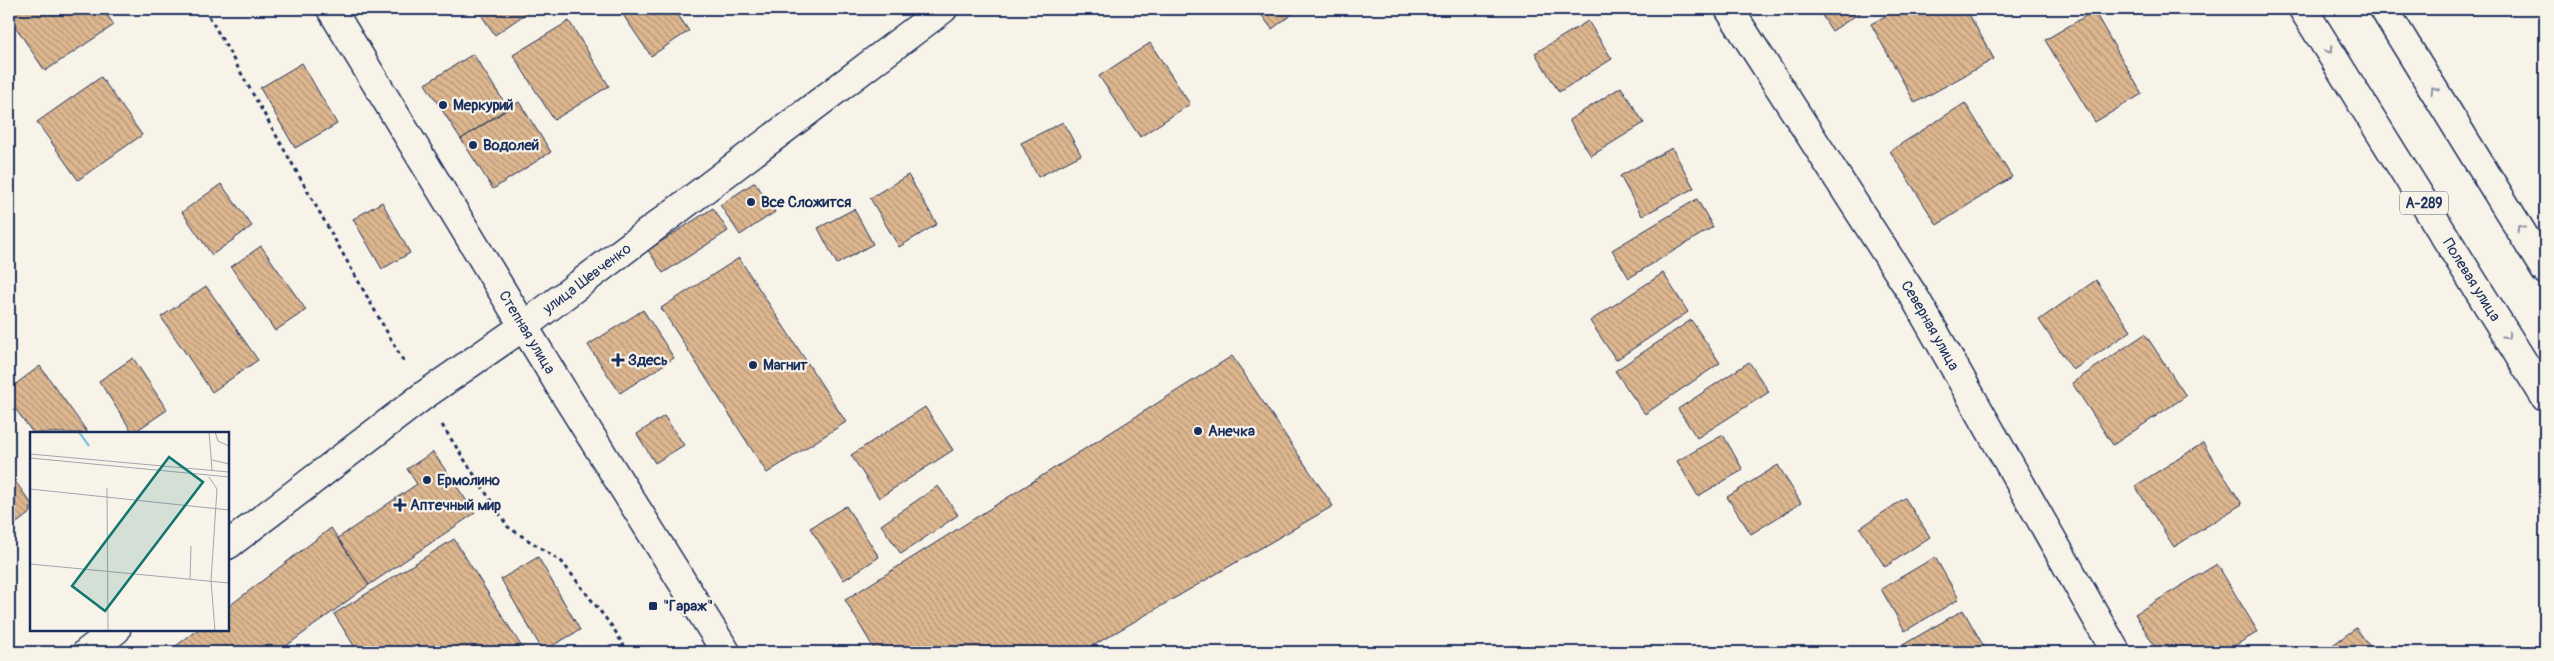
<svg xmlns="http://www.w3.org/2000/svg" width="2554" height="661" font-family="Pangolin,sans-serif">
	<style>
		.building { fill: url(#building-back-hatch); stroke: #1b2f5e }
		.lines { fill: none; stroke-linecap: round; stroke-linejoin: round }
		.minor-casing { stroke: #1b2f5e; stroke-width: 31 }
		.tertiary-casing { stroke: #1b2f5e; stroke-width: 31 }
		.secondary-casing { stroke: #1b2f5e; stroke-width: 31 }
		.trunk-casing { stroke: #1b2f5e; stroke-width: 31 }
		.path { stroke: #1b2f5e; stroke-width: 3; stroke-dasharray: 4 4; stroke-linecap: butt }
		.minor { stroke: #f7f3e8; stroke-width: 28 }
		.tertiary { stroke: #f7f3e8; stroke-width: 28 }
		.secondary { stroke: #f7f3e8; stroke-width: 28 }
		.trunk { stroke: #f7f3e8; stroke-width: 28 }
		.oneway { stroke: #8991a3 }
		.poi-dot { fill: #1b2f5e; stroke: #f7f3e8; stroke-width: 2 }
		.labels { text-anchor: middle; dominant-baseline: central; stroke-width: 4.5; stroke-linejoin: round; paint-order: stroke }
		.shield { fill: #f7f3e8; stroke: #5d6a87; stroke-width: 1 }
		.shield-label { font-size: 14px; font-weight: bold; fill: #1b2f5e }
		.poi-label { font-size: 15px; font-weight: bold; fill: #1b2f5e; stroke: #f7f3e8; text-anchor: start }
		.street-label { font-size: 15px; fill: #1b2f5e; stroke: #f7f3e8 }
		.inset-river { fill: none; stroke: #80c9e1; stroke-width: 2.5 }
		.inset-road { fill: none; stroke: #9fa5b1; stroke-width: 1 }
		.view { fill: #0f766e; fill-opacity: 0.15; stroke: #0f766e; stroke-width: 2.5 }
		.inset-edge { fill: none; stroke: #1b2f5e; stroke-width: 2.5 }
	</style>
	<defs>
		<pattern id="building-back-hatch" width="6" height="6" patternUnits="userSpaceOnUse" patternTransform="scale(1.25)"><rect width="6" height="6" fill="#deb78f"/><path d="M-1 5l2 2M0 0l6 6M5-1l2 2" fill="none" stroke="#b39578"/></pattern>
	</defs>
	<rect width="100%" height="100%" fill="#f7f3e8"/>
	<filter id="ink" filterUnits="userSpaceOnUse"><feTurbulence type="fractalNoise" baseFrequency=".02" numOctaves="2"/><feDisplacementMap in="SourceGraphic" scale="10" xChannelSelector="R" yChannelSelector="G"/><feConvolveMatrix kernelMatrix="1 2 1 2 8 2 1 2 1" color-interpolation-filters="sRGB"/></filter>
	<g filter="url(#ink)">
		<g class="building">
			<path d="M11,9H103L114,25L45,71L9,17Z"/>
			<path d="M477,9H525L528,12L495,35Z"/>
			<path d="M619,9H674L689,31L651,56Z"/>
			<path d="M1257,9H1299L1272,29Z"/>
			<path d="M1818,9H1866L1832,31Z"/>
			<path d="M1898,9H1966L1994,59L1915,103L1871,24Z"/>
			<path d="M2094,11L2142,94L2095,122L2045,40Z"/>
			<path d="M569,21L609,86L554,120L513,55Z"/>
			<path d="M1588,21L1612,59L1559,92L1535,53Z"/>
			<path d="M1150,43L1190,104L1140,137L1099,76Z"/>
			<path d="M473,54L508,108L461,139L425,84Z"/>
			<path d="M302,63L337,124L295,148L260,88Z"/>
			<path d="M101,77L142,135L78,180L37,122Z"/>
			<path d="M1621,87L1644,123L1591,156L1569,120Z"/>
			<path d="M519,102L551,152L493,189L461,139Z"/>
			<path d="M1965,103L2012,177L1937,225L1890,151Z"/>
			<path d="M1063,122L1081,155L1038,177L1021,143Z"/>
			<path d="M1672,148L1694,188L1642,216L1620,176Z"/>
			<path d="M908,175L937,224L899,247L870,198Z"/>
			<path d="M755,182L775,212L740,235L720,205Z"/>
			<path d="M221,184L252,226L212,255L182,212Z"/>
			<path d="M1697,199L1713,227L1629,278L1612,250Z"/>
			<path d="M382,202L410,253L382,269L353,219Z"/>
			<path d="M713,208L728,231L663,273L648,250Z"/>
			<path d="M854,209L873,244L837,264L818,228Z"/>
			<path d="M261,246L306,310L275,331L231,267Z"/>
			<path d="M739,258L846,422L767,473L661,308Z"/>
			<path d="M1663,273L1688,312L1616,360L1590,321Z"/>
			<path d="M2096,280L2131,331L2073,370L2039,320Z"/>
			<path d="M206,286L258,360L212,392L161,317Z"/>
			<path d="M643,310L674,358L620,393L588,345Z"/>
			<path d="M1691,320L1720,363L1645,414L1615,371Z"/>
			<path d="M2145,334L2186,396L2113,445L2072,383Z"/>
			<path d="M1232,356L1333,506L1082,652H876L845,600Z"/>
			<path d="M133,358L167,410L133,433L99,381Z"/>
			<path d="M1749,362L1769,392L1697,438L1678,409Z"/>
			<path d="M40,366L88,433H33L9,400V389Z"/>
			<path d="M925,407L953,450L879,498L851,455Z"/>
			<path d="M664,416L684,445L655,463L637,434Z"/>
			<path d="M1723,435L1743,470L1698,496L1677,461Z"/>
			<path d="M2203,443L2242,504L2174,547L2135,486Z"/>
			<path d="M433,452L475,513L369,585L338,538L417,484L407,469Z"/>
			<path d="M1778,465L1801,503L1751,534L1727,497Z"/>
			<path d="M9,473L31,503V512L9,529Z"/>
			<path d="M938,486L958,515L901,554L881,525Z"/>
			<path d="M1905,498L1930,537L1885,567L1860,528Z"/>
			<path d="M846,506L879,557L844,580L810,528Z"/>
			<path d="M331,528L369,585L278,652H168L197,630H228V607Z"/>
			<path d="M454,539L525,652H358L334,614Z"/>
			<path d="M538,557L580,630L543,651L501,579Z"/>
			<path d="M1935,557L1959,599L1905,631L1881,589Z"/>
			<path d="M2217,564L2258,632L2224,652H2158L2135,614Z"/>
			<path d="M1963,610L1987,652H1905L1901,646Z"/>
			<path d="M2356,628L2374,652H2323Z"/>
		</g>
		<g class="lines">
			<g class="minor-casing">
				<g id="minor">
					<path id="s1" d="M1729,9L1915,298L2116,652"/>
					<path id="s2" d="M524,326L943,9"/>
				</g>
			</g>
			<g class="tertiary-casing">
				<g id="tertiary">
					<path d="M228,545L423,396L524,326"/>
					<path d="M87,652L116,630"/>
				</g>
			</g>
			<g class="secondary-casing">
				<g id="secondary">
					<path id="s3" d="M331,9L566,396L726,652"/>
				</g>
			</g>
			<g class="trunk-casing">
				<g id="trunk">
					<path id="s4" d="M2303,9L2545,397"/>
					<path d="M2384,9L2545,270"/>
				</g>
			</g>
			<g class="path">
				<path d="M205,9L405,364"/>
				<path d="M442,425L508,527L562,562L614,629L627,652"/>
			</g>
			<use href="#minor" class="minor"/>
			<use href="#tertiary" class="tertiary"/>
			<use href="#secondary" class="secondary"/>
			<use href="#trunk" class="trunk"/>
		</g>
		<defs><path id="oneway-chevron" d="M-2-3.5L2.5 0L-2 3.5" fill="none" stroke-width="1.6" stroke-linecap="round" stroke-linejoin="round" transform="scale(1.25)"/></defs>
		<g class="oneway">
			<use href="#oneway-chevron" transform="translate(2329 50) rotate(58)"/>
			<use href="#oneway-chevron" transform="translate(2434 90) rotate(-122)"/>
			<use href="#oneway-chevron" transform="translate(2520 228) rotate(-122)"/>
			<use href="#oneway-chevron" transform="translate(2507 336) rotate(58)"/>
		</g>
	</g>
	<g class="poi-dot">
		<circle cx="443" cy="105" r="5"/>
		<circle cx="473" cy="145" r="5"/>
		<circle cx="751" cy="202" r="5"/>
		<path d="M615.5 352.5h5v5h5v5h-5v5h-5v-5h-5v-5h5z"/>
		<circle cx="753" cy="365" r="5"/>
		<circle cx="1198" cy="431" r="5"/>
		<circle cx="427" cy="480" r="5"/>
		<path d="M397.5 497.5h5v5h5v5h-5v5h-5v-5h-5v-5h5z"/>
		<rect x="648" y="601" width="10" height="10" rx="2.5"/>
	</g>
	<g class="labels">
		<rect class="shield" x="2400" y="191.5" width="48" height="23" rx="4"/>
		<g class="shield-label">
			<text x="2424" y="203">А-289</text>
		</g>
		<g class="poi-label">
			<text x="453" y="105">Меркурий</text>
			<text x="483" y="145">Водолей</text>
			<text x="761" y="202">Все Сложится</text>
			<text x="628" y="360">Здесь</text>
			<text x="763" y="365">Магнит</text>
			<text x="1208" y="431">Анечка</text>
			<text x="437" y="480">Ермолино</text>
			<text x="410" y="505">Аптечный мир</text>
			<text x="663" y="606">"Гараж"</text>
		</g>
		<g class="street-label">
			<text stroke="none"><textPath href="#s2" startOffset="79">улица Шевченко</textPath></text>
			<text stroke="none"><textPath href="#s4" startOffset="319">Полевая улица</textPath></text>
			<text stroke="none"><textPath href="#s1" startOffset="375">Северная улица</textPath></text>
			<text stroke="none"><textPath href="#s3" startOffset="378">Степная улица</textPath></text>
		</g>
	</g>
	<g transform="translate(30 432)">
		<rect width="199" height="199" fill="#f7f3e8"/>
		<path class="inset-river" d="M49,0L59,14"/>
		<path class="inset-road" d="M179,0L182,38M185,0L188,9L199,14M0,22L199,40M0,26L199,45M182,28L199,32M179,45L187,57L181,149L185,199M77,56L78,199M0,57L199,78M0,132L199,151M160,147L161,114"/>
		<path class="view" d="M139,25L173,50L75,179L42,154Z"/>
		<rect width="199" height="199" class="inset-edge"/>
	</g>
	<rect width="2554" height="661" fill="none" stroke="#f7f3e8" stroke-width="30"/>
	<rect x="15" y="15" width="2524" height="631" fill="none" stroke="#1b2f5e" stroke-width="2" filter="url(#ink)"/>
</svg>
